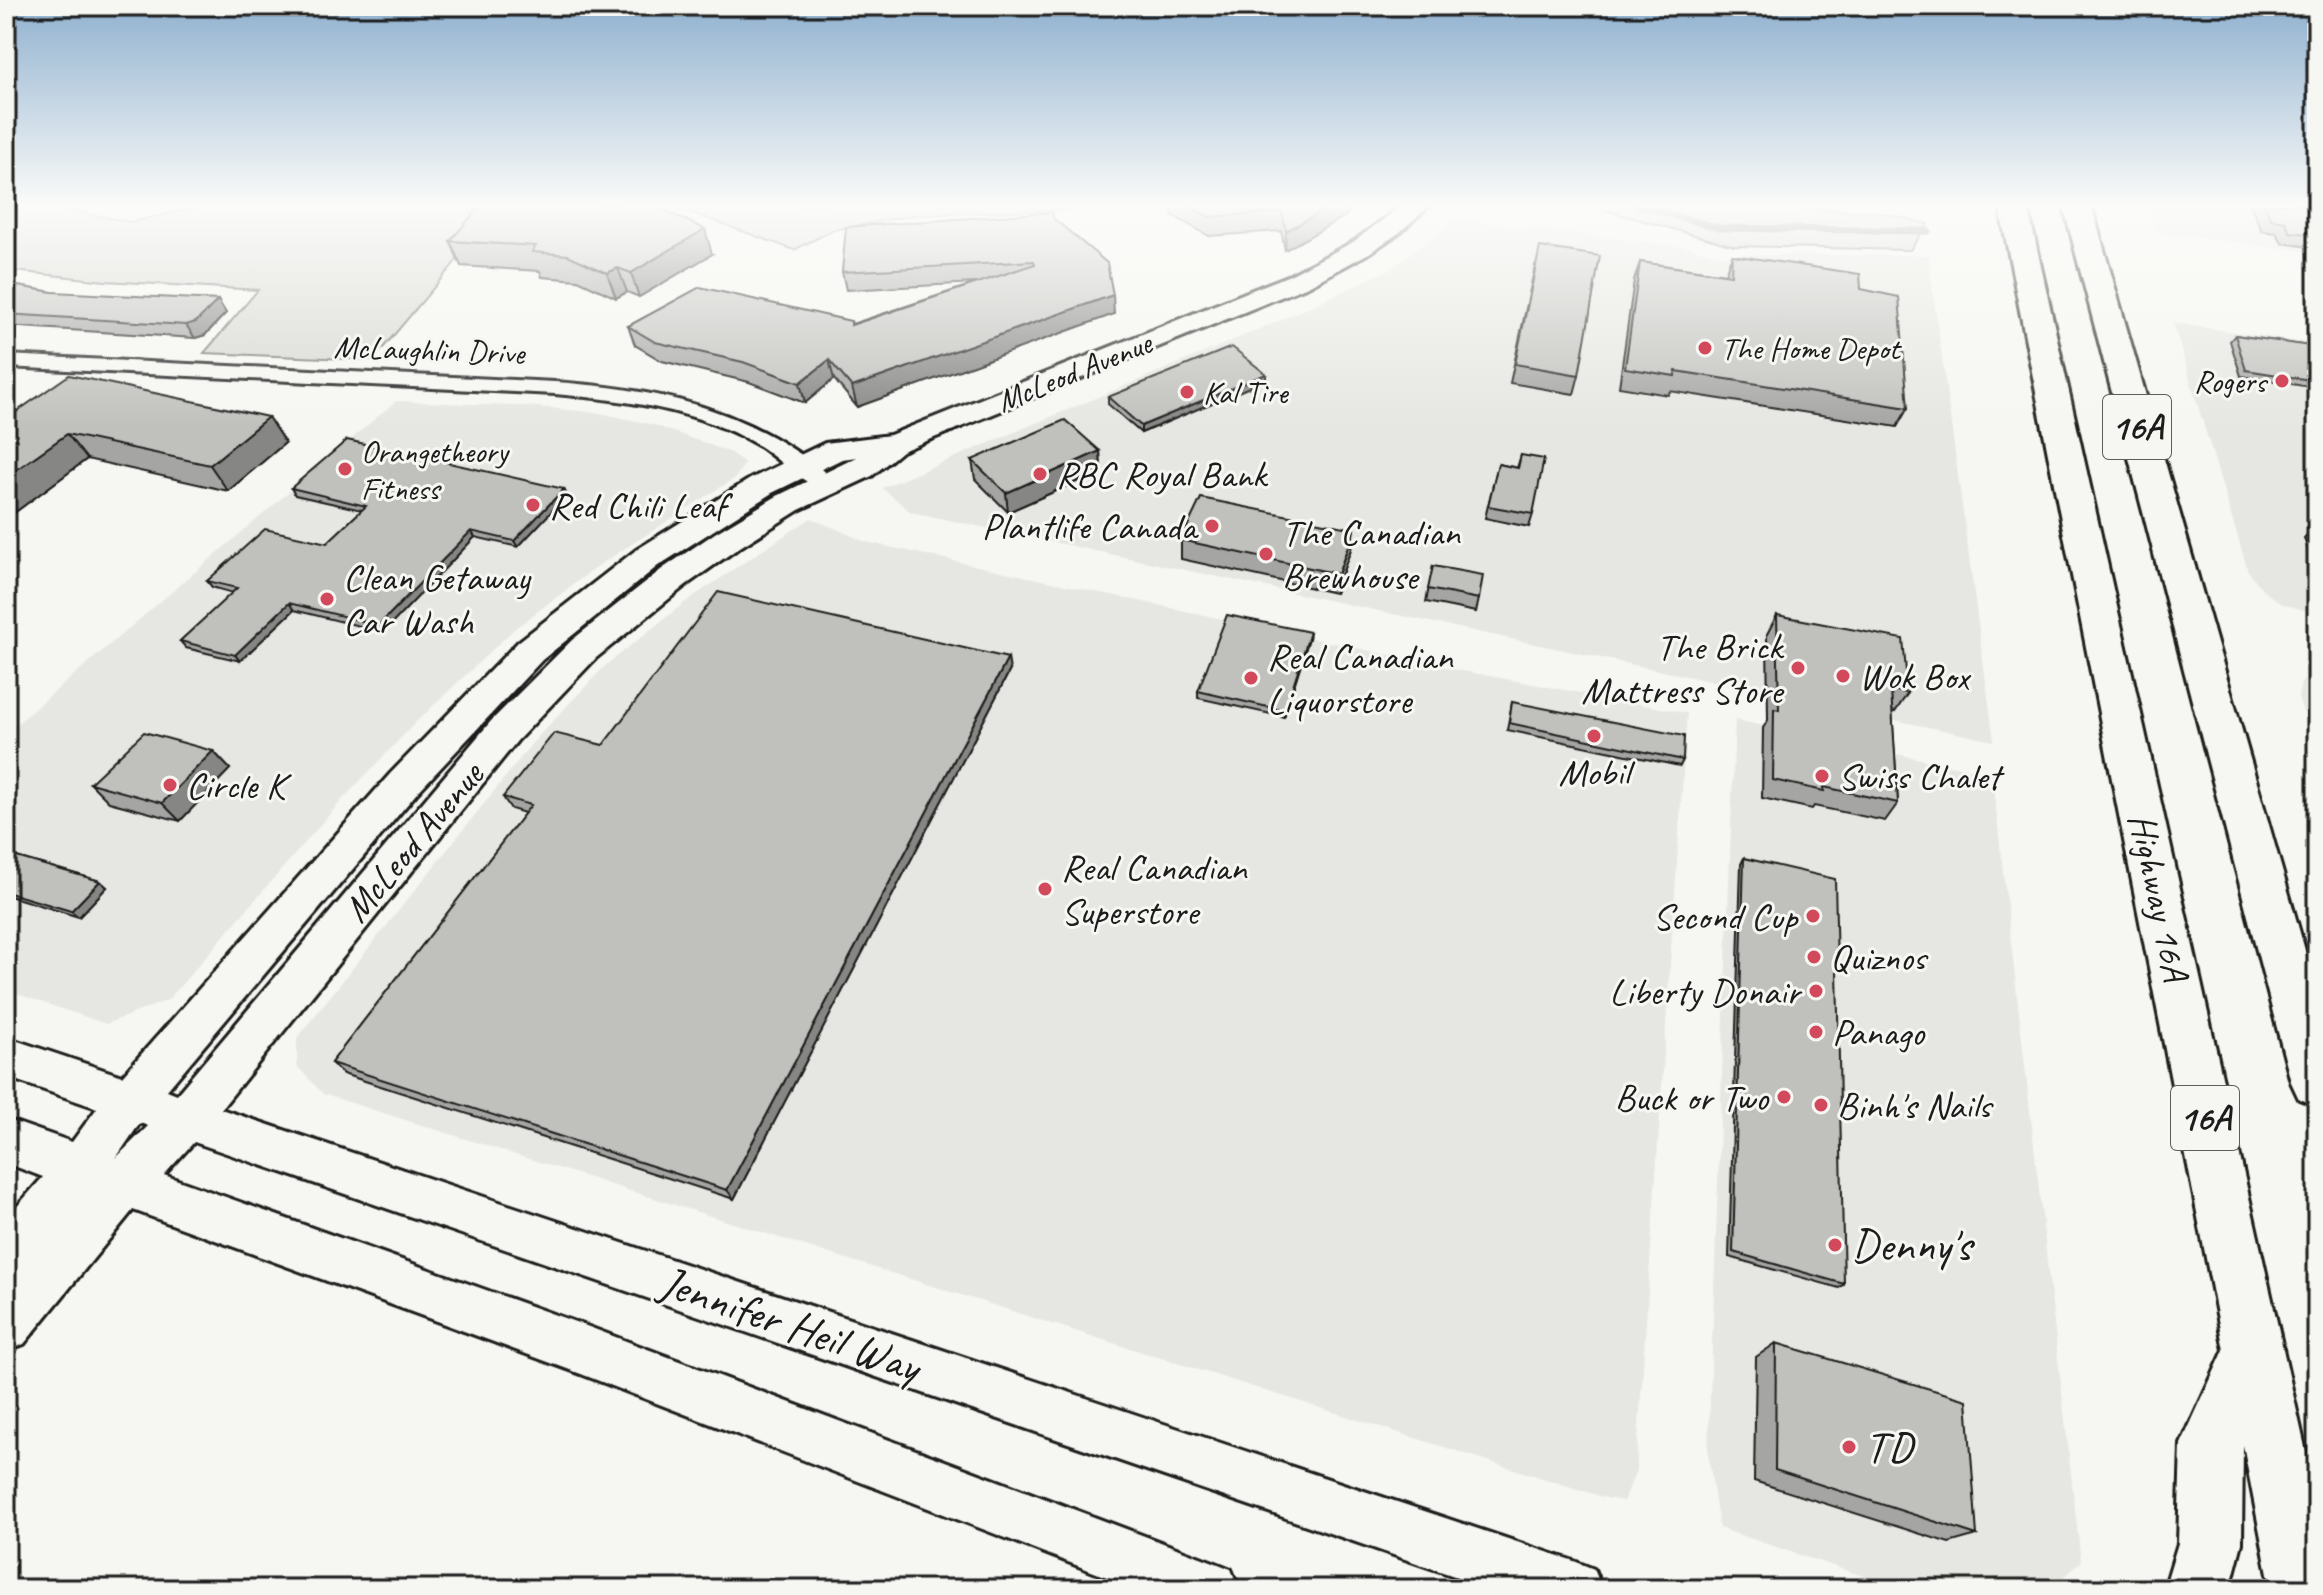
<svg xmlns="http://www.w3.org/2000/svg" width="2323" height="1595" font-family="Caveat,sans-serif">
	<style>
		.built { fill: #e6e6e2 }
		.green { fill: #d6d6d2; stroke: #797977; stroke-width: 2 }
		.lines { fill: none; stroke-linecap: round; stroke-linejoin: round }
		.stream { stroke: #727271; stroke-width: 7 }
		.street-casing { stroke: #1c1c1c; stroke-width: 6 }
		.secondary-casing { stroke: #1c1c1c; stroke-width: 6 }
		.primary-casing { stroke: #1c1c1c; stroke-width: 6 }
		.street { fill: #f6f6f2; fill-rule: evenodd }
		.secondary { fill: #f6f6f2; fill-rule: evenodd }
		.primary { fill: #f6f6f2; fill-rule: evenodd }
		.wall { fill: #a5a5a3; stroke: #1c1c1c; stroke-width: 2 }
		.shaded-wall { fill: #868684; stroke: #1c1c1c; stroke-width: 2 }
		.building { fill: #c0c0bd; stroke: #1c1c1c; stroke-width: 2 }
		.poi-dot { fill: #d1495b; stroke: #f6f6f2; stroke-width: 3 }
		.labels { text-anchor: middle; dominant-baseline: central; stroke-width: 6; stroke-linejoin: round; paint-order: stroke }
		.far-poi-label { font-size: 32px; fill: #1c1c1c; stroke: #f6f6f2; text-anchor: start }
		.far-street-label { font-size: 32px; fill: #1c1c1c; stroke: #f6f6f2 }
		.shield { fill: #f6f6f2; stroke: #5d5d5c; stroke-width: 2 }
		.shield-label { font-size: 36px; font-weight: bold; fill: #1c1c1c }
		.poi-label { font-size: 38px; fill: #1c1c1c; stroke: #f6f6f2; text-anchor: start }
		.street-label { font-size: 38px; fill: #1c1c1c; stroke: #f6f6f2 }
		.near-poi-label { font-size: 46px; fill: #1c1c1c; stroke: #f6f6f2; text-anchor: start }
		.near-street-label { font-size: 46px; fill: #1c1c1c; stroke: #f6f6f2 }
	</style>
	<rect width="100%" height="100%" fill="#f6f6f2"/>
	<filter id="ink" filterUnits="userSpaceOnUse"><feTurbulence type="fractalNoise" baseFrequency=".0125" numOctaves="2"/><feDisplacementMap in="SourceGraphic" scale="16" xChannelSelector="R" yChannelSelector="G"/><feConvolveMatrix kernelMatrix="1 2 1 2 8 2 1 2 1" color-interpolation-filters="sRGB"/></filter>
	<g filter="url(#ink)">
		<g class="built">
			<path d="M2146,204H2317V253L2156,232Z"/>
			<path d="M1456,219L1687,247L1717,255H1928L1994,741L911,512L882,488L1281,320L1390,269Z"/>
			<path d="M2173,323L2317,344V614L2280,603L2264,591L2248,571Z"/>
			<path d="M396,401L539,407L600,413L654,425L729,452L745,463L735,478L599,565L513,630L416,722L342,800L168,1000L106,1024L6,990V733Z"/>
			<path d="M811,518L866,542L1463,671L1687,713L1636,1470L1624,1501L1606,1498L323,1094L297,1066V1038L534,741L606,665L688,600Z"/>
			<path d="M2317,669V754L2298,697L2301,683Z"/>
			<path d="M1735,720L1992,774L2081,1562L2051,1589H1902L1719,1528L1708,1453Z"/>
		</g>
		<g class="green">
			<path d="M6,204H35L131,222L212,204H504L373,360L204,353L258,290L105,281L6,270Z"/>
			<path d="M668,204H1142L1133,207L914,215L833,230L794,250Z"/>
			<path d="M1583,204H1692L1878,212L1928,224L1910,250L1734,246Z"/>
		</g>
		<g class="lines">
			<path class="stream" d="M1633,204L1720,228L1928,231"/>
			<g class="street-casing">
				<path id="street" d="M6,355L555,382C640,388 721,402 794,450C808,459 827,471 836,485L833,490C814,495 776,456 756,444C695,409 625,400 555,394L6,367Z"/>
			</g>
			<g class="secondary-casing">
				<path id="secondary" d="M1404,204H1431L1400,232L1371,252L1308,286L902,451L872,476L799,510L737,549L686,585L596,658L517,741L221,1109L1574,1561L1594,1569L1602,1589H1492L194,1142L164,1175L581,1324L1211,1561L1231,1569L1239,1589H1138L581,1374L133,1210L24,1344L6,1351V1287L15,1277L6,1280V1219L43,1177L6,1163V1119L72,1142L97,1108L6,1077V1037L122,1076L390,774L518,642L636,550L750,479L825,443L890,435L1290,275L1353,242ZM857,457L777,496L715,533L662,569L572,640L491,721L177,1094L167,1090L416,794L542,660L658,566L772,493L842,459ZM140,1123L148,1126L116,1158Z"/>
			</g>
			<g class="primary-casing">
				<g id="primary">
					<path d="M1999,204H2027L2317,1501V1589H2271L2243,1445L2242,1543L2230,1589H2164L2178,1543L2181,1444L2224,1350Z"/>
					<path d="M2063,204H2091L2317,992V1106L2299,1099L2291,1082Z"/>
				</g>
			</g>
			<use href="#street" class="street"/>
			<use href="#secondary" class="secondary"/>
			<use href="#primary" class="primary"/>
		</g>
		<g class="wall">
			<path d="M1172,204H1352L1347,215L1285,250L1281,231L1209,236L1172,215Z"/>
			<path d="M2250,204H2317V248L2282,243L2277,233L2262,231Z"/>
			<path d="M1053,218L1114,314L857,407L834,379L805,403L749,382L662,361L635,345L628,326L851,321L852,324L976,283L846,290L842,272Z"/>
			<path d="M450,241L712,254L639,297L627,292L616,298L578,280L542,277L540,271L461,266Z"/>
			<path d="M1732,255L1861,289L1908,408L1897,427L1670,391L1668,395L1619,387L1634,280L1640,262L1725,274Z"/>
			<path d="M1535,266L1579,375L1574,394L1510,383Z"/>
			<path d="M6,284L52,292L226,313L205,335L195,338L6,326Z"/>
			<path d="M2235,335L2317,347V388L2241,376L2230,341Z"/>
			<path d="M1266,380L1141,433L1108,404V397Z"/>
			<path d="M268,417L285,443L228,491L87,459L6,519V419Z"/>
			<path d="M1100,451L1101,471L1008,512L975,479L972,460Z"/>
			<path d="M1521,455L1533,514L1529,527L1485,518L1498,464L1517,468Z"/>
			<path d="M291,488L567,495L518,547L475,537L384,632L294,610L240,661L186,648L180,641L233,593L212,587L207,581L327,543L362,510L295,495Z"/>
			<path d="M2317,524V576L2304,538Z"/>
			<path d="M1181,540L1351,549L1335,593L1181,559Z"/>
			<path d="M1433,566L1479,599L1476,612L1426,602Z"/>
			<path d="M1777,615L1908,693L1895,712L1892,711L1898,803L1885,821L1814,806L1812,809L1762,798L1763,728L1768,720L1767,634Z"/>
			<path d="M1309,638L1284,717L1198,698V691Z"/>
			<path d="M1010,670L734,1199L343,1074L331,1063L525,813L511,809L503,797L603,745Z"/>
			<path d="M1512,702L1683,760L1680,766L1507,730Z"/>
			<path d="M213,751L230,769L180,821L109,802L90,783Z"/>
			<path d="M6,854L100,881L107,887L79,917L6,895Z"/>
			<path d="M1744,858L1844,1284L1839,1288L1729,1257L1741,864Z"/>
			<path d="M1776,1343L1977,1535L1949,1543L1754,1481L1756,1357Z"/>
		</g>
		<g class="shaded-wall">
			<path d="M1335,204H1352L1347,215L1285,250L1286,231Z"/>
			<path d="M705,229L712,254L639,297L631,273Z"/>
			<path d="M618,268L627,292L616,298L607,273Z"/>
			<path d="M1113,295L1114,314L857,407L852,387Z"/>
			<path d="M218,300L226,313L205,335L195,338L186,325Z"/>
			<path d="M829,360L834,379L805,403L800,383Z"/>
			<path d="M1266,374V380L1141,433V426Z"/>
			<path d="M268,417L285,443L228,491L210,465Z"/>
			<path d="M67,434L87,459L6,519V477Z"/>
			<path d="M1100,451L1101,471L1008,512L1006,493Z"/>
			<path d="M564,489L567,495L518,547L514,541Z"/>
			<path d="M1354,529L1351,549L1335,593L1338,574Z"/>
			<path d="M471,531L475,537L384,632L379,625Z"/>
			<path d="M289,603L294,610L240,661L235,655Z"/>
			<path d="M1310,632L1309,638L1284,717L1285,711Z"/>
			<path d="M1008,658L1010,670L734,1199L727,1190Z"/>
			<path d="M213,751L230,769L180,821L162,803Z"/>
			<path d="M100,881L107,887L79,917L71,911Z"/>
		</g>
		<g class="building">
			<path d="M482,204H651L705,229L631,273L618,268L607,273L568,255L532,252L536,246L450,241Z"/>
			<path d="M1185,204H1335L1286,231L1282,212L1209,217Z"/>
			<path d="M2264,204H2317V235L2290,232L2285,221L2271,219Z"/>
			<path d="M1053,212V218L1107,263L1113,295L852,387L829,360L800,383L743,362L655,342L628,326L700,287L851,321V325L1035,264L1034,261L842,272L846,227Z"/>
			<path d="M1540,247L1600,256L1579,375L1515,364Z"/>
			<path d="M1732,255L1860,274L1861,289L1899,297L1908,408L1676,371L1675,376L1625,368L1640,262L1731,275Z"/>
			<path d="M6,284L52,292L218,300L196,322L186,325L6,314Z"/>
			<path d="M2235,335L2317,347V381L2246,370Z"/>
			<path d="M1232,347L1266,374L1141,426L1108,397Z"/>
			<path d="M69,375L268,417L210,465L67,434L6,477V419Z"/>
			<path d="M1065,420L1100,451L1006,493L972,460Z"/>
			<path d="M347,440L564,489L514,541L471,531L379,625L289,603L235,655L180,641L237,588L207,581L265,529L327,543L366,506L291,488Z"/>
			<path d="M1521,455L1544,459L1533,514L1488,506L1498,464L1518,468Z"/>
			<path d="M1201,498L1354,529L1338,574L1181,540Z"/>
			<path d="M1433,566L1483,575L1479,599L1428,589Z"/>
			<path d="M718,592L1008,658L727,1190L331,1063L531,805L503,797L554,733L603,745Z"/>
			<path d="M1227,615L1310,632L1285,711L1198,691Z"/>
			<path d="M1777,615L1903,639L1908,693L1891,690L1898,803L1824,787V791L1773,780L1774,709L1779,710Z"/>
			<path d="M1512,702L1684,736L1683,760L1509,723Z"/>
			<path d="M144,732L213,751L162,803L90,783Z"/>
			<path d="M6,854L100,881L71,911L6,892Z"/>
			<path d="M1744,858L1835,879L1844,1284L1733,1252Z"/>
			<path d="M1776,1343L1967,1400L1977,1535L1775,1470Z"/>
		</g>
	</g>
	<linearGradient id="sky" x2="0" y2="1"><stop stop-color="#90b1cf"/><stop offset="0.48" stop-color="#fbfbf9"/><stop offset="1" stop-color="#fbfbf9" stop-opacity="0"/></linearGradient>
	<rect width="2323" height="427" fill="url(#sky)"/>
	<g class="poi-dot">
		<circle cx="1705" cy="348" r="8"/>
		<circle cx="2282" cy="381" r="8"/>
		<circle cx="1187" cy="392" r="8"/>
		<circle cx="345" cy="469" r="8"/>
		<circle cx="1040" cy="474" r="8"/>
		<circle cx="533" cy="505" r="8"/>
		<circle cx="1212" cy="526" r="8"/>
		<circle cx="1266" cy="554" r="8"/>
		<circle cx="327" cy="599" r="8"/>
		<circle cx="1798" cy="668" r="8"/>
		<circle cx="1843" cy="676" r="8"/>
		<circle cx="1251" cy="678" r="8"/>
		<circle cx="1594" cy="736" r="8"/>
		<circle cx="1822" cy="776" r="8"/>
		<circle cx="170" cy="785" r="8"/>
		<circle cx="1045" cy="889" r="8"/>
		<circle cx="1813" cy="916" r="8"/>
		<circle cx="1814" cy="957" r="8"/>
		<circle cx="1816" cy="991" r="8"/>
		<circle cx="1816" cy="1032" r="8"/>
		<circle cx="1784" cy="1097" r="8"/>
		<circle cx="1821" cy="1105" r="8"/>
		<circle cx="1835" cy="1245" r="8"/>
		<circle cx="1849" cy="1447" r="8"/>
	</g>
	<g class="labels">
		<g class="far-poi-label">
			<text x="1721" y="348">The Home Depot</text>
			<text x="2266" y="381" text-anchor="end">Rogers</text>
			<text x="1203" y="392">Kal Tire</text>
			<text x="361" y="451">Orangetheory<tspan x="361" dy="37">Fitness</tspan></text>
		</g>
		<g class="far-street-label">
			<text transform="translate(429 350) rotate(2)">McLaughlin Drive</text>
			<text transform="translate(1074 372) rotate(-22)">McLeod Avenue</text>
		</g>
		<g class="shield">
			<rect x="2103" y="395" width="68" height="64" rx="6"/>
			<rect x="2171" y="1086" width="68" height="64" rx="6"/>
		</g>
		<g class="shield-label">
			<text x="2137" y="427">16A</text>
			<text x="2205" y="1118">16A</text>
		</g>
		<g class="poi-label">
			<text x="1056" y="474">RBC Royal Bank</text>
			<text x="549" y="505">Red Chili Leaf</text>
			<text x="1196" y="526" text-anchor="end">Plantlife Canada</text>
			<text x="1282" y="532">The Canadian<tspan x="1282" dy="44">Brewhouse</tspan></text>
			<text x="343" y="577">Clean Getaway<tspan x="343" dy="44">Car Wash</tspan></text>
			<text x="1782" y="646" text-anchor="end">The Brick<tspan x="1782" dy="44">Mattress Store</tspan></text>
			<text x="1267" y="656">Real Canadian<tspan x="1267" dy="44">Liquorstore</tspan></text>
			<text x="1859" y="676">Wok Box</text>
			<text x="1594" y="772" text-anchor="middle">Mobil</text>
			<text x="1838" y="776">Swiss Chalet</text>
			<text x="186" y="785">Circle K</text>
			<text x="1061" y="867">Real Canadian<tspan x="1061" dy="44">Superstore</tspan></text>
			<text x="1797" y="916" text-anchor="end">Second Cup</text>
			<text x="1830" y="957">Quiznos</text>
			<text x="1800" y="991" text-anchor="end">Liberty Donair</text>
			<text x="1832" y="1032">Panago</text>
			<text x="1768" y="1097" text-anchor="end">Buck or Two</text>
			<text x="1837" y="1105">Binh's Nails</text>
		</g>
		<g class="street-label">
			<text transform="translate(413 842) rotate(-50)">McLeod Avenue</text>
			<text transform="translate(2159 897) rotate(78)">Highway 16A</text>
		</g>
		<g class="near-poi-label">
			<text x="1851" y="1245">Denny's</text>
			<text x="1865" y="1447">TD</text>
		</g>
		<g class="near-street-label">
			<text transform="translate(790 1324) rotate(19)">Jennifer Heil Way</text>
		</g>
	</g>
	<rect width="2323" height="1595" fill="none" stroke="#f6f6f2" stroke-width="32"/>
	<rect x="16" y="16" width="2291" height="1563" fill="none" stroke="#1c1c1c" stroke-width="3" filter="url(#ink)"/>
</svg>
